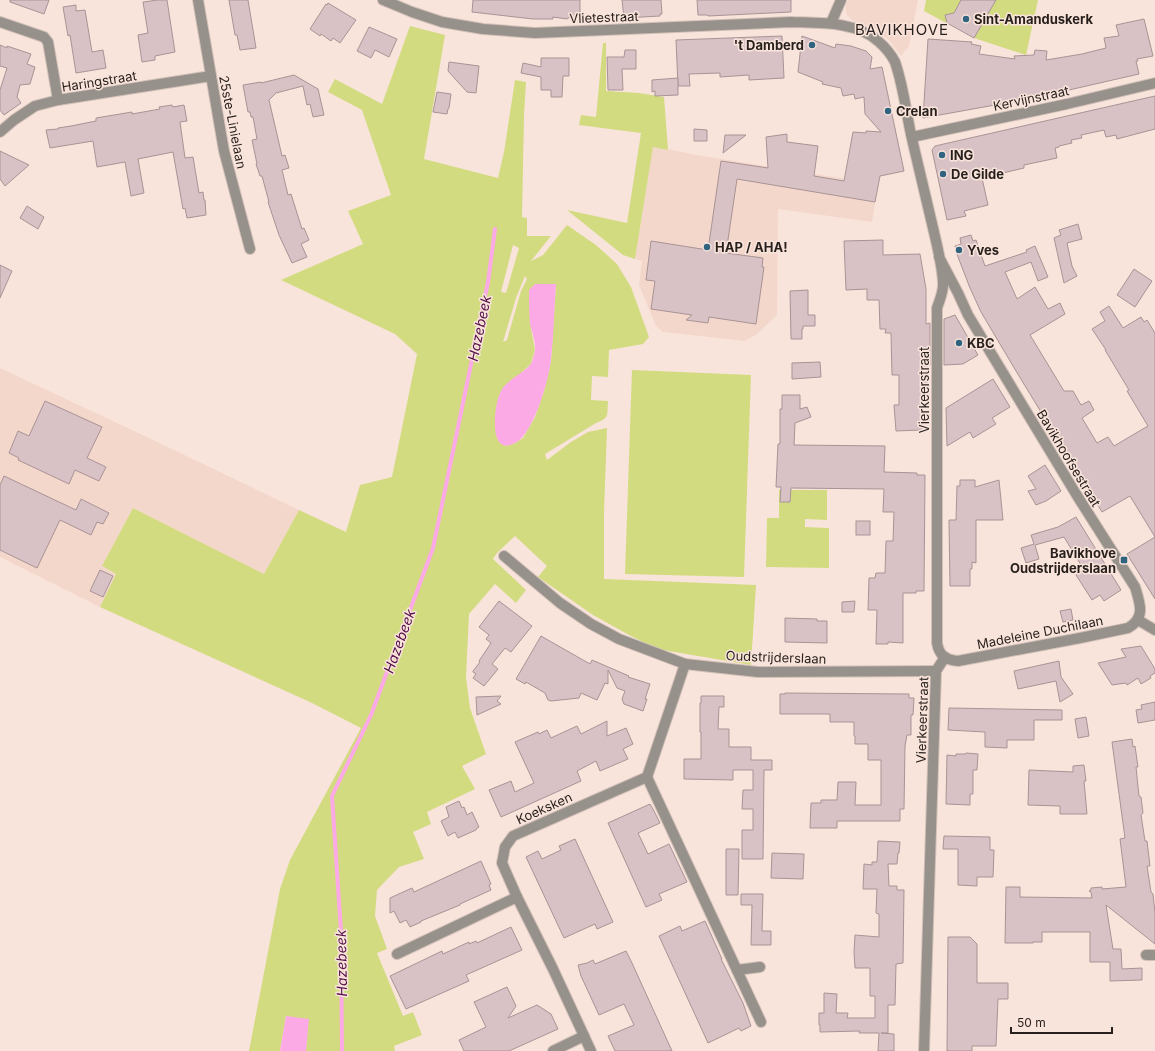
<svg xmlns="http://www.w3.org/2000/svg" width="1155" height="1051" font-family="Inter,sans-serif">
	<style>
		.built { fill: #f4d7cb }
		.green { fill: #d3db80; fill-rule: evenodd }
		.water { fill: #fcaae5 }
		.lines { fill: none; stroke-linecap: round; stroke-linejoin: round }
		.stream { stroke: #fcaae5; stroke-width: 4 }
		.building { fill: #d9c2c5; stroke: #a89395 }
		.minor-casing { stroke: #d3c1b9; stroke-width: 12 }
		.minor { stroke: #96918a; stroke-width: 10 }
		.poi-dot { fill: #2f637f; stroke: #f9e4db; stroke-width: 1.5 }
		.labels { text-anchor: middle; dominant-baseline: central; stroke-width: 3; stroke-linejoin: round; paint-order: stroke }
		.street-label { font-size: 13px; fill: #271f1c; stroke: #f9e4db }
		.poi-label { font-size: 13px; font-weight: bold; fill: #271f1c; stroke: #f9e4db; text-anchor: start }
		.water-label { font-size: 14px; font-style: italic; fill: #561049; stroke: #f9e4db }
		.quarter-label { font-size: 15px; letter-spacing: 1px; fill: #271f1c; stroke: #f9e4db }
	</style>
	<rect width="100%" height="100%" fill="#f9e4db"/>
	<g class="built">
		<path d="M848,0H918L909,46L901,56L889,40L871,27L852,20L846,14V5Z"/>
		<path d="M653,146L691,154L878,184L872,222L778,209L777,315L756,335L744,341L663,332L656,326L639,285L642,261L635,259Z"/>
		<path d="M0,368L149,438L299,510L264,574L133,508L102,566L116,574L100,607L0,557Z"/>
	</g>
	<g class="green">
		<path d="M926,0H961L953,15L951,14H947L946,17L949,22L948,24L924,11Z"/>
		<path d="M996,0H1038L1026,55L974,38Z"/>
		<path d="M410,26L445,35L424,159L498,178L504,152L515,80L526,82L524,116L522,217L527,218V236H551L531,261L543,255L567,225L596,245L617,264L631,287L649,337L643,344L609,350L608,377L592,376L591,400L608,401C607,415 610,418 596,423L545,454L547,460L571,442L588,432L607,428L604,513V579L756,585L751,665L657,649L629,635L593,615L538,577L547,566L515,536L497,553L493,559L526,590L516,603L495,584L469,614L466,677L470,708L486,754L462,766L475,789L427,812L431,824L413,832L424,859L399,867L377,890L375,916L387,949L377,953L403,1016L413,1012L422,1035L394,1046L395,1051H306L308,1020L286,1016L280,1051H249L280,889L290,860L361,728L310,702L100,607L116,574L102,566L133,508L264,574L299,510L346,532L360,485L392,477L417,354L395,334L281,280L363,244L348,211L391,195L362,110L328,92L335,79L382,104ZM513,245L519,248L506,293L501,292ZM525,276L527,279L521,291L507,340L503,342L516,298ZM556,284L551,361L544,391L535,417L523,438L515,443L505,446L522,372L531,364L535,350L530,322Z"/>
		<path d="M603,43H606V91L639,93L664,97L668,150L653,147L635,259L623,255L567,210L627,223L641,133L579,125L581,115L596,117Z"/>
		<path d="M632,370L751,375L744,577L625,574Z"/>
		<path d="M779,490H827V520L805,519V527L829,528V568L766,567L767,518H779Z"/>
	</g>
	<g class="water">
		<path d="M535,284H556C554,309 554,334 551,359C549,380 534,431 517,442C513,444 507,447 503,445C490,440 495,401 501,391C507,379 528,371 532,362C533,359 534,354 535,351C536,342 532,332 530,324C529,313 529,301 529,290Z"/>
		<path d="M286,1016L309,1019L306,1051H280Z"/>
	</g>
	<g class="lines">
		<path class="stream" d="M342,1051L341,932L332,796L371,715L433,548L488,282L495,229"/>
	</g>
	<g class="building">
		<path d="M10,0H49L44,14L10,2Z"/>
		<path d="M158,0H167L175,52L155,56V60L142,62L138,35L148,33L143,2Z"/>
		<path d="M229,0H248L256,48L240,50L237,35H235Z"/>
		<path d="M473,0H580V17H570L567,19L553,17V19H533L472,12Z"/>
		<path d="M622,0H661L662,14H660V16L624,18Z"/>
		<path d="M697,0H791V12L708,16L707,15H698Z"/>
		<path d="M961,0H996L974,38L947,23L945,15L954,13Z"/>
		<path d="M328,3L356,20L340,43L333,38L331,41L321,34L320,36L310,29L326,4L327,5Z"/>
		<path d="M76,5V11L85,10L92,52L103,50L106,68L76,73L70,35L68,36L63,7Z"/>
		<path d="M1144,19L1153,56L1137,59L1138,61H1136L1139,74L1034,98L923,118L928,39L972,42L971,44L981,46L979,54L1015,59L1014,56L1034,55L1035,50L1047,51L1046,60L1082,54L1106,48L1104,38L1119,36L1116,25Z"/>
		<path d="M369,27L397,39L389,57L375,50L371,58L357,51Z"/>
		<path d="M782,36L784,78L749,80V75L720,77V73L689,74L690,86H678L676,40Z"/>
		<path d="M802,36L835,48L836,44L851,46L866,51L872,57L870,69L882,67L904,171L880,176L875,202L737,179L726,253L763,258L762,267H764L756,324L709,317L708,323L686,320L692,315L651,309L655,281L646,280L651,241L708,250L721,161L768,168L766,137L787,134V142L818,146L814,176L844,181L853,132L866,133V131L881,132L865,114L864,97L855,99L854,94L843,96L841,88L822,84L823,82L798,72Z"/>
		<path d="M0,45L7,48V46L31,54L27,64L35,67L30,84L20,85L17,97L21,103L4,115L0,110V90L7,68L0,66Z"/>
		<path d="M625,50H636V69H622L623,90H608L607,57H624Z"/>
		<path d="M541,58H569V76H563L562,97H551V90H541V77L521,73L523,63L541,67Z"/>
		<path d="M449,62L479,66L476,93L467,92L448,71Z"/>
		<path d="M294,75L318,89L324,115L313,117L310,104L307,105L303,86L276,93L269,100L282,156L285,155L289,168L282,170L288,195L291,194L302,229L304,228L309,240L301,244L307,257L292,263L279,235L268,202H269L262,176H260L256,164H257L252,140L257,139L253,117H251L250,112H248L243,85L261,82V83Z"/>
		<path d="M678,78V95L655,96V91L652,92V80Z"/>
		<path d="M437,92L451,94L449,108L448,109L447,114L433,112Z"/>
		<path d="M1155,96V129L1117,139L1116,135L1106,137L1104,130L1081,135L1082,138L1071,140L1072,143L1059,146V147L1055,148L1057,158L1024,165V168L982,178L988,205L964,211L966,216L947,220L932,150L935,146Z"/>
		<path d="M172,105L173,107L184,105L187,121L180,122L185,158L193,157L199,193L203,192L204,200H205L206,215L187,218L185,208L183,209L173,152L138,159L144,193L131,196L125,162L97,167L93,141L50,148L46,130L58,129V128L71,126L96,121V118L132,112V114L160,109L159,107Z"/>
		<path d="M694,129L707,130V141H694Z"/>
		<path d="M725,135H746L723,153Z"/>
		<path d="M0,151L29,165L5,186L0,179Z"/>
		<path d="M27,206L44,217L38,229L20,218Z"/>
		<path d="M1078,224L1082,239L1067,243L1072,266L1077,276L1064,283L1054,238L1061,235L1059,230Z"/>
		<path d="M971,235L973,241L976,240L985,266L1027,252L1026,250L1035,246L1048,277L1038,281L1031,262L1005,272L1017,299L1035,287L1048,309L1060,303L1065,314L1030,335L1064,391H1073L1081,405L1089,401L1094,410L1082,418L1097,443L1108,437L1114,446L1148,426L1127,391L1129,390L1105,350H1106L1092,329L1105,321L1100,312L1109,306L1123,328L1141,317L1144,322L1147,320L1155,333V599L1127,554L1155,537L1130,496L1102,512L1016,371L981,312L970,288L958,257L955,246L961,244L960,238Z"/>
		<path d="M883,240V255L920,254L926,289V324L930,323V365H927V399H921L922,430L896,431L894,405H899V375H892L891,333H885L886,329H880L879,300H867V289L846,290L844,241Z"/>
		<path d="M0,265L12,271L0,298Z"/>
		<path d="M1134,269L1152,281L1135,307L1117,295Z"/>
		<path d="M808,290V315H815V326H803V329H802V339H791L790,291Z"/>
		<path d="M955,315L978,355L963,364L944,365V319Z"/>
		<path d="M820,362L821,377L792,379V363Z"/>
		<path d="M993,379L1010,407L992,418L996,424L973,438L970,432L947,446L946,408Z"/>
		<path d="M782,395H800V409L807,407L811,417L795,423L794,445L885,446L884,472L917,473V475H925L924,591H916V593H903V643L888,642V644H876L877,610H868L869,578H875L876,573H885L886,541H893L894,512H883L884,489L791,488L790,502H780L781,487H776L778,444H780V409H782Z"/>
		<path d="M45,401L102,427L87,458L106,467L99,481L75,470L69,484L18,460L19,458L9,453L18,431L29,436Z"/>
		<path d="M1045,465L1061,491L1046,501L1036,505L1028,491L1036,489L1028,476Z"/>
		<path d="M4,476L76,510L81,499L109,513L103,524L97,522L91,535L60,520L37,568L0,550V485Z"/>
		<path d="M960,480H975V487L999,480L1003,520H976V563L972,562V569H970V586H950L949,520H956L957,486H960Z"/>
		<path d="M1076,517L1121,590L1104,601L1100,595L1092,600L1076,575L1084,570L1064,537L1035,545L1039,559L1026,563L1021,548L1034,544L1031,535L1058,527Z"/>
		<rect x="856" y="521" width="14" height="14"/>
		<path d="M100,570L113,576L103,597L90,591Z"/>
		<path d="M499,601L532,626L511,652L505,648L492,664L498,669L484,686L473,678L476,674L473,672V671L480,662L479,661L491,643L486,639L489,635L479,627Z"/>
		<path d="M855,601L854,612H842V602Z"/>
		<path d="M1071,609L1073,620L1063,622L1060,611Z"/>
		<path d="M785,618L817,619V621H827V643L785,642Z"/>
		<path d="M541,636L590,664L592,660L629,676L628,677L650,684L645,699H647L643,711L624,704L622,699L625,691L617,688L608,670V684L605,683L597,700L581,693L579,698L551,701L548,700L545,693L526,682L525,684L516,679Z"/>
		<path d="M1141,646L1155,669V673L1150,676L1151,678L1141,684L1138,678L1127,685L1126,683L1112,685L1098,663L1126,657L1121,649Z"/>
		<path d="M1059,661L1061,677L1073,694L1060,702L1056,681L1018,689L1014,671Z"/>
		<path d="M785,693L909,694V698H914L913,715H911V735H907L905,746L904,809H900V821H837V828H810L811,803H821V800H837L838,782H856L855,805H881V760H868V744H855V736H854V722H830V714H780V694H785Z"/>
		<path d="M501,696L497,701L501,704L477,715L476,697Z"/>
		<path d="M701,696H724V707H719L718,729H729V747H751V760H772V770H764L763,859H742V830H753V809H742L743,790H753V770H733V780L684,779V759H701V732H700V703H701Z"/>
		<path d="M1155,702V720L1138,723L1136,710L1142,709L1141,705Z"/>
		<path d="M949,708L1062,710V720H1034V740H1007V748L985,747V732L948,730Z"/>
		<path d="M1086,717L1089,736L1078,738L1075,719Z"/>
		<path d="M607,721V736L626,728L633,744L623,749L628,759L600,771L596,761L577,771L581,781L501,817L489,790L511,781L515,792L534,783L515,742L538,732L539,734L547,730L551,738L577,726L581,734Z"/>
		<path d="M1132,739L1133,747L1135,746L1138,767H1136L1139,796L1141,797L1143,813L1141,815L1145,841H1147L1150,866H1147L1151,892L1153,894L1155,913V944L1106,905L1113,949H1121L1122,969L1142,968V980L1110,981V962H1090V932H1042V942H1033V943H1005L1006,887H1020V897L1092,898L1091,892L1089,891L1091,890V888L1102,887V889L1126,887L1120,839L1125,838L1112,742Z"/>
		<path d="M966,753L978,754L977,770H973V794H970V805L946,804L947,755L956,756V754H966Z"/>
		<path d="M1084,765L1086,781H1084L1087,814H1060V806L1028,805L1029,770L1073,772V766Z"/>
		<path d="M459,801L462,808L464,807L467,815L472,812L479,827L476,829V830L458,838L455,832L448,836L441,821L449,817L446,807Z"/>
		<path d="M650,804L653,809L660,823L638,833L648,854L669,844L687,882L659,894L662,900L646,907L608,823Z"/>
		<path d="M944,836L990,837V850H994L993,877H977V886L958,885V849H943Z"/>
		<path d="M575,839L613,922L597,929L595,924L564,938L526,857L538,851L542,859L561,850L559,846Z"/>
		<path d="M878,841L900,842L899,853H898L897,864H888L889,886H897V890H904L903,963L896,964L895,1005H888V1033H881L894,1034V1051H878L879,1033H859L860,1031L820,1032V1025H819V1013H824V993L837,994L836,1013H848L847,1018H875V996H870V968H855L854,952L855,935L879,937V914L876,913L877,889H863L864,864L872,865V862H877Z"/>
		<path d="M726,849H739L738,895H726Z"/>
		<path d="M772,853L804,854L803,879L771,878Z"/>
		<path d="M481,861L491,884L489,885L491,890L460,904V905L421,921V922L410,927L406,920L400,923L394,911L390,913V898L412,888L414,892Z"/>
		<path d="M741,894H763L762,931H771V945H751L752,905H741Z"/>
		<path d="M705,921L722,959H721L743,1003L751,1026L741,1031L739,1028L708,1043L659,936L680,926L682,931Z"/>
		<path d="M511,927L522,950L466,975L469,981L406,1009L390,976L442,951L443,954L469,942V944L476,941L477,943Z"/>
		<path d="M948,937H970L977,944V983H1008V999H998L996,1046H972V1051H947Z"/>
		<path d="M626,951L632,963L672,1051H615L608,1036L634,1025L624,1004L599,1015L581,976L578,965L587,963L593,960L595,964Z"/>
		<path d="M507,987L516,1006L508,1018L537,1005L551,1014L558,1029L509,1051H464L459,1040L486,1027L474,1002Z"/>
	</g>
	<g class="lines">
		<g class="minor-casing">
			<g id="minor">
				<path d="M198,0L224,151L250,249"/>
				<path d="M383,0L412,12L442,22L483,29L535,33L791,22C818,23 856,21 878,41C885,47 891,54 895,62C904,88 906,113 912,139C919,169 926,198 933,228C937,245 942,264 943,282C944,291 940,299 937,308V643C939,655 945,660 958,661L1080,638L1128,628C1146,618 1140,603 1135,587L1076,494L968,315L958,293L939,257"/>
				<path d="M0,22L44,37L48,42L58,100"/>
				<path d="M831,23L841,0"/>
				<path d="M0,132L14,120L35,106L58,100L211,76"/>
				<path d="M912,137L1067,104L1155,83"/>
				<path d="M504,556L560,603L591,624L619,639L685,664L758,672L936,671"/>
				<path d="M1138,620L1155,630"/>
				<path d="M647,777L761,1022"/>
				<path d="M397,954L517,897"/>
				<path d="M1146,955H1155"/>
				<path d="M737,970L760,967"/>
				<path d="M553,1051L584,1036"/>
				<path d="M591,1051L553,969L517,897L502,863L505,847L513,836L647,777L685,664"/>
				<path d="M924,1051L936,671L945,657"/>
			</g>
		</g>
		<use href="#minor" class="minor"/>
	</g>
	<g class="poi-dot">
		<circle cx="966" cy="19" r="4"/>
		<circle cx="812" cy="45" r="4"/>
		<circle cx="888" cy="111" r="4"/>
		<circle cx="942" cy="155" r="4"/>
		<circle cx="943" cy="174" r="4"/>
		<circle cx="707" cy="247" r="4"/>
		<circle cx="959" cy="250" r="4"/>
		<circle cx="959" cy="343" r="4"/>
		<rect x="1120" y="556" width="8" height="8" rx="2"/>
	</g>
	<g class="labels">
		<g class="street-label">
			<text transform="translate(604 17) rotate(-2)">Vlietestraat</text>
			<text transform="translate(99 81) rotate(-9)">Haringstraat</text>
			<text transform="translate(1031 98) rotate(-12)">Kervijnstraat</text>
			<text transform="translate(233 122) rotate(79)">25ste-Linielaan</text>
			<text transform="translate(924 390) rotate(-90)">Vierkeerstraat</text>
			<text transform="translate(1069 458) rotate(59)">Bavikhoofsestraat</text>
			<text transform="translate(1040 632) rotate(-11)">Madeleine Duchilaan</text>
			<text transform="translate(776 657) rotate(2)">Oudstrijderslaan</text>
			<text transform="translate(922 720) rotate(-88)">Vierkeerstraat</text>
			<text transform="translate(544 808) rotate(-24)">Koeksken</text>
		</g>
		<g class="poi-label">
			<text x="974" y="19">Sint-Amanduskerk</text>
			<text x="804" y="45" text-anchor="end">'t Damberd</text>
			<text x="896" y="111">Crelan</text>
			<text x="950" y="155">ING</text>
			<text x="951" y="174">De Gilde</text>
			<text x="715" y="247">HAP / AHA!</text>
			<text x="967" y="250">Yves</text>
			<text x="967" y="343">KBC</text>
			<text x="1116" y="553" text-anchor="end">Bavikhove<tspan x="1116" dy="15">Oudstrijderslaan</tspan></text>
		</g>
		<g class="water-label">
			<text transform="translate(479 328) rotate(-78)">Hazebeek</text>
			<text transform="translate(399 641) rotate(-70)">Hazebeek</text>
			<text transform="translate(341 963) rotate(-91)">Hazebeek</text>
		</g>
		<g class="quarter-label">
			<text x="902" y="29">BAVIKHOVE</text>
		</g>
	</g>
	<path d="M1011 1027v6h101v-6" fill="none" stroke="#271f1c" stroke-width="2"/>
	<text x="1017" y="1027" font-size="12" fill="#271f1c" stroke="#f9e4db" stroke-width="3" paint-order="stroke">50 m</text>
</svg>
